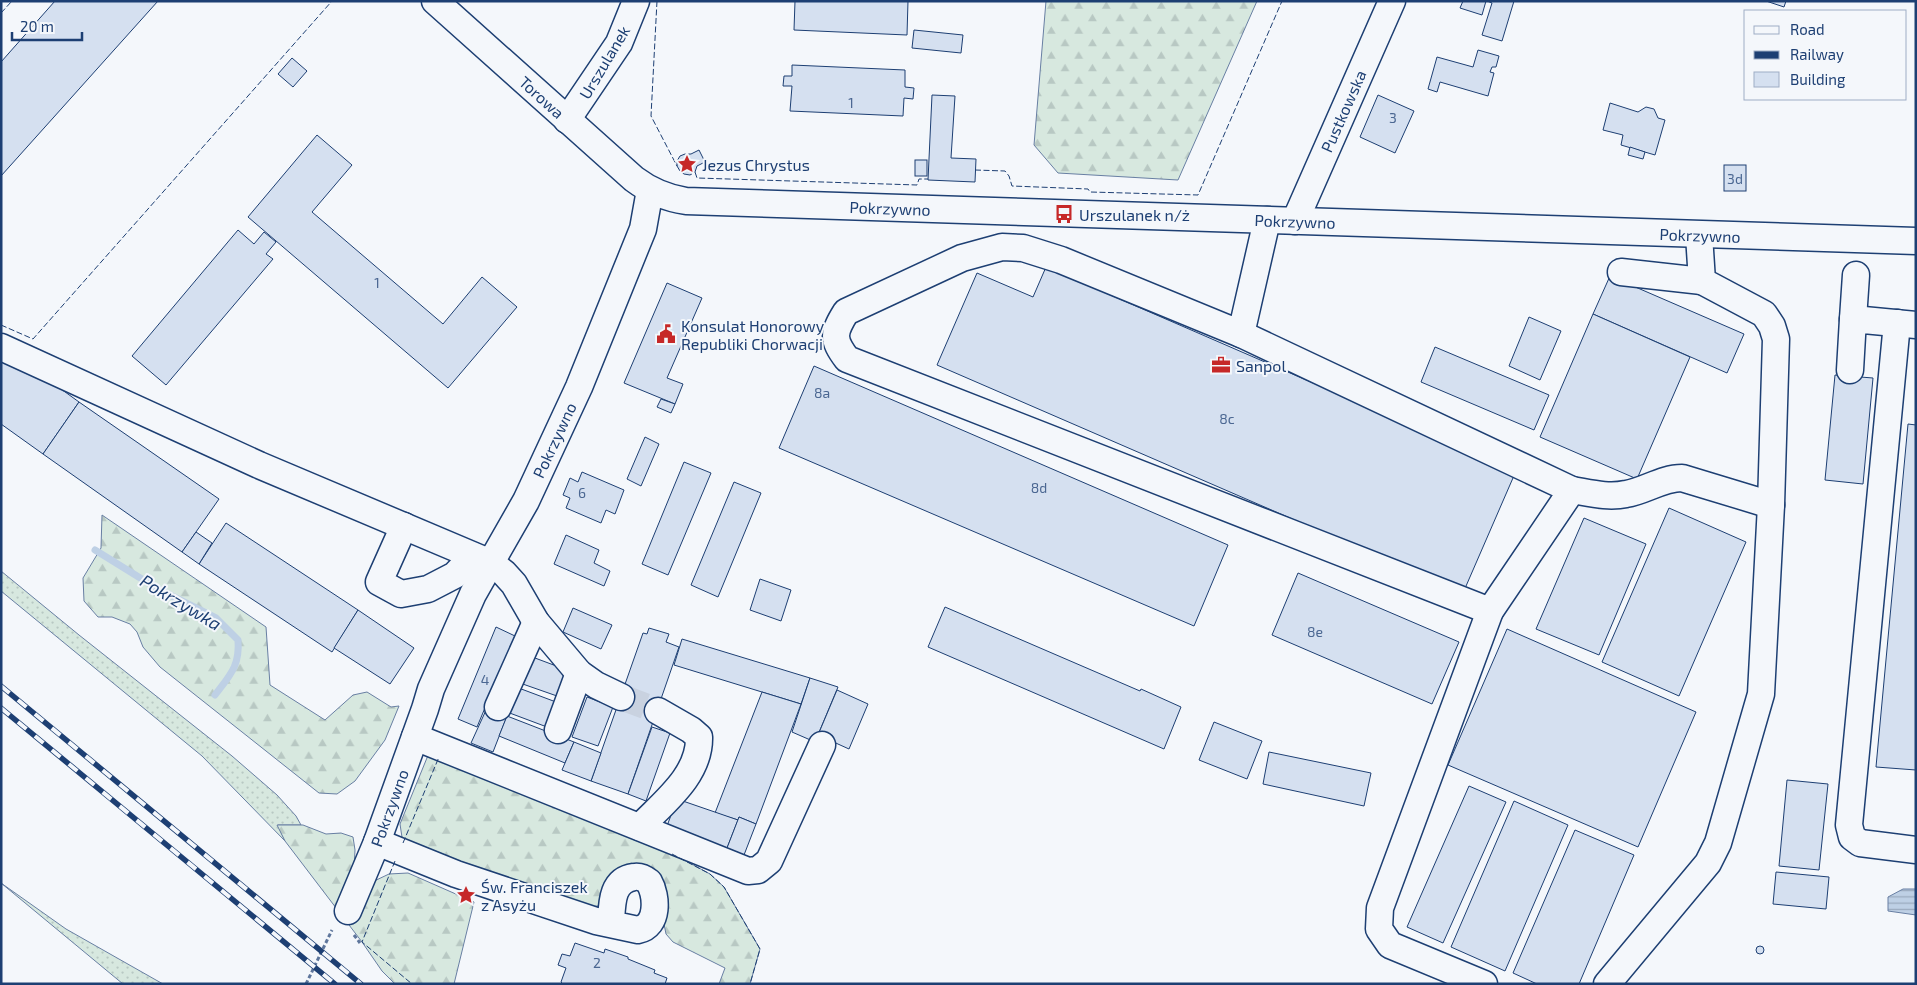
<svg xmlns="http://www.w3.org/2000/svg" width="1917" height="985" font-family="'Exo 2',sans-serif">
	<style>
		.grass { fill: url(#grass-dots); stroke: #687fa3 }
		.forest { fill: url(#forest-firs); stroke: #687fa3 }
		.water { fill: url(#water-rules); stroke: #687fa3 }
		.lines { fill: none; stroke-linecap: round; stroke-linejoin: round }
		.stream { stroke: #bed0e5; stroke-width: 7 }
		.building { fill: #d5e0f0; stroke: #1d3f73 }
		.minor-tunnel { stroke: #c9d2e0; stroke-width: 26; stroke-dasharray: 26 13; stroke-linecap: butt }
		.minor-casing { stroke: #1d3f73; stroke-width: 29 }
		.path { stroke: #5e769c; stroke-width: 3; stroke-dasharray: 4 2.5; stroke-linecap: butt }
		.minor { stroke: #f4f7fb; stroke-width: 26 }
		.rail-casing { stroke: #1d3f73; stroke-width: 5.5 }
		.rail { stroke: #f4f7fb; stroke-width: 4; stroke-dasharray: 11; stroke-linecap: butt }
		.fence { stroke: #1d3f73; stroke-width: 1; stroke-dasharray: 6 2.5; stroke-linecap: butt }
		.labels { text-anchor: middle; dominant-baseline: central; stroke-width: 4; stroke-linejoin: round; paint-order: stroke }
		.number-label { font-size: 14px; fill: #4b6792 }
		.street-label { font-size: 16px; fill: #1d3f73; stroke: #f4f7fb }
		.poi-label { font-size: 16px; fill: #1d3f73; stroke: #f4f7fb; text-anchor: start }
		.water-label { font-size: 18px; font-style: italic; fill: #1d3f73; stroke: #f4f7fb }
	</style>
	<defs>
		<pattern id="grass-dots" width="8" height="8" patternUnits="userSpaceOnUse" patternTransform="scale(1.25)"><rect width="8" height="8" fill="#d7e8df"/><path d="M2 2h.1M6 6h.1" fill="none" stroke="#b8c8c3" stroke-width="1.8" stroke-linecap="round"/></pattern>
		<pattern id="forest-firs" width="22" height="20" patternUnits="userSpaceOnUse" patternTransform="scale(1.25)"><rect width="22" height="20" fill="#d7e8df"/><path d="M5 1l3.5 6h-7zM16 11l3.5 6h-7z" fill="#b8c8c3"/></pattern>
		<pattern id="water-rules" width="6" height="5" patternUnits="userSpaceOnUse" patternTransform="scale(1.25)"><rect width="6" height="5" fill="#bed0e5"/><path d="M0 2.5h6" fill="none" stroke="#9aaabe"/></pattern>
	</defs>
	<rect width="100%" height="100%" fill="#f4f7fb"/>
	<g class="grass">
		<path d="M1,571L79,635L232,756L277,795L296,816L301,825H278L285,841L202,756L1,591Z"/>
		<path d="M1,883L66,929L163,984H123Z"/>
	</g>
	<g class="forest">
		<path d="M1046,1H1257L1178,180L1058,173L1034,145Z"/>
		<path d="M102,515L266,627L270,685L325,720L353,695L367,692L391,707L399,706L385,740L355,781L337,794L319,793L160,667L143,647L137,632L130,624L112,617H98L84,601L83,578L101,548Z"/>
		<path d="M431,748L653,843L710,874L724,887L760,949L750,984H719L725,968L673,942L666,934L658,894L612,884L598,906L579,908L403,844L400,824Z"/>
		<path d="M277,825H303L326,834L341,833L353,837L355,850L354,869L370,883L389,874L408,873L474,902L454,984H395L382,971L362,942L285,841Z"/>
	</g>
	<path class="water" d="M1903,889H1916V915L1888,911V897Z"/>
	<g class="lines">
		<path class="stream" d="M95,550L158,589L216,618L238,640C240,666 230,675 215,695"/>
	</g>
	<g class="building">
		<path d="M55,1H158L1,176V62Z"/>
		<path d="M795,1H908L907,35L794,30Z"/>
		<path d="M1463,1H1486L1482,15L1460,8Z"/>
		<path d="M1487,1H1514L1502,41L1482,35L1492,3Z"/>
		<path d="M1766,1H1786L1784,7Z"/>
		<path d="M914,30L963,35L961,53L912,48Z"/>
		<path d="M1478,50L1499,56L1496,67H1492L1490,72L1494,73L1488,96L1440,82L1437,92L1428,89L1437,57L1473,67Z"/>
		<path d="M292,58L307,71L293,87L278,74Z"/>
		<path d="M792,65L905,70V87L914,88L913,99L904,98L903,116L790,111L792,86H783L784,76H792Z"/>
		<path d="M932,95L955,96L951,158L976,159L975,182L928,180Z"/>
		<path d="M1378,95L1414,111L1395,153L1360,137Z"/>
		<path d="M1610,103L1638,112L1646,107L1654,109L1658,118L1665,120L1655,155L1621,145L1623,135L1603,130Z"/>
		<path d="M317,135L352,165L312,212L443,324L482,277L517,307L448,388L248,217Z"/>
		<path d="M1630,147L1645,152L1643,159L1628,155Z"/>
		<path d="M699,150L705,162L697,166L695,172L690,175L684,174L680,171L677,166V161L680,156L685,154H691Z"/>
		<rect x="915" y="160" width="12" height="16"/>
		<rect x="1724" y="165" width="22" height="26"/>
		<path d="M238,230L254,244L264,232L276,242L266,254L273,259L166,385L132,356Z"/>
		<path d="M1046,267L1516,471L1463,593L937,365L977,273L1033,297Z"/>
		<path d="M1610,276L1744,334L1727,373L1593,314Z"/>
		<path d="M667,283L702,298L667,378L683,384L675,404L624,383Z"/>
		<path d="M1593,314L1690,357L1637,479L1540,437Z"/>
		<path d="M1529,317L1561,331L1540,380L1509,366Z"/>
		<path d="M1435,347L1549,395L1534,430L1421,382Z"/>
		<path d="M1,356L43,376L79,402L43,454L1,424Z"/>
		<path d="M814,366L1228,545L1194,626L779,448Z"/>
		<path d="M1835,375L1873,378L1863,484L1825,480Z"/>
		<path d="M661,399L675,404L671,413L657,407Z"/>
		<path d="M79,402L219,499L182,552L43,454Z"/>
		<path d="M1908,424L1916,425V770L1876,767Z"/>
		<path d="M645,437L659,444L641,486L627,479Z"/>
		<path d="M684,462L711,473L668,575L642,564Z"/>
		<path d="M582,472L624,490L615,514L606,510L601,523L566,508L570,498L563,495L570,478L578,482Z"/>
		<path d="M734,482L761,493L718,597L691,585Z"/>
		<path d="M1669,508L1746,542L1679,696L1602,662Z"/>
		<path d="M1584,518L1646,544L1599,655L1536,629Z"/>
		<path d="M226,523L358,610L332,652L199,564Z"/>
		<path d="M196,532L212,543L199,564L182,552Z"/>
		<path d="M566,535L599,550L594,563L610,571L604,586L554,564Z"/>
		<path d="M1298,573L1459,642L1432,704L1272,635Z"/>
		<path d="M760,579L791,590L781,621L750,610Z"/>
		<path d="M945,607L1140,691L1141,689L1181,707L1164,749L928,647Z"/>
		<path d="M573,608L612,625L601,649L563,632Z"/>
		<path d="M358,610L414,648L390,684L334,648Z"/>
		<path d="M496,627L515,636L477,727L458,719Z"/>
		<path d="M649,628L669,634L666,642L679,647L628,794L591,781L643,633L647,634Z"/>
		<path d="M1507,629L1696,712L1638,847L1448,765Z"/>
		<path d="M682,639L810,678L801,704L674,665Z"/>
		<path d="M527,655L567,670L557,696L517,682Z"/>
		<path d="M810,678L838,687L815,742L792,732Z"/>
		<path d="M516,687L556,702L547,727L507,712Z"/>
		<path d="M837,690L868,704L849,749L818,735Z"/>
		<path d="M762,692L801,704L756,824L739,817L738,820L715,813Z"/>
		<path d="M587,697L613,707L598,746L572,737Z"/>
		<path d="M487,708L507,716L493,752L471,743Z"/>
		<path d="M507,716L574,742L565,763L499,736Z"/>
		<path d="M1214,722L1262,741L1247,779L1199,760Z"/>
		<path d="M652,727L670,733L646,801L628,794Z"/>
		<path d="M574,742L601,753L591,781L562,770Z"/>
		<path d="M1269,752L1371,773L1364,806L1263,784Z"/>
		<path d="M1787,780L1828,784L1819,870L1779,866Z"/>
		<path d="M1469,786L1506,802L1443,943L1407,927Z"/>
		<path d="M677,799L738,820L727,848L667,826Z"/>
		<path d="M1514,801L1568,825L1505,971L1451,947Z"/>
		<path d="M739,817L756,824L744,855L727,848Z"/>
		<path d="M1575,830L1634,855L1579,984H1537L1513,973Z"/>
		<path d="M1776,872L1829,877L1826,909L1773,904Z"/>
		<path d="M575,943L604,953L605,949L628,957V959L655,970L654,973L667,978L665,984H563L561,982L566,968L558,965L562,954L570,956Z"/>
		<circle cx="1760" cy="950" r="4"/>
	</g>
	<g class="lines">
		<path class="minor-tunnel" d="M621,697L658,711"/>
		<g class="minor-casing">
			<g id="minor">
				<path d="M435,1L634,179C650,191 666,198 686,201L1916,241"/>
				<path d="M567,120L619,43L636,1"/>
				<path d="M1267,220L1241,334L1061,260L1023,248L1002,247L962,258L846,312C833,333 832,339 847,359L1490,611"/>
				<path d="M1295,221L1392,1"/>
				<path d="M1621,272L1702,281"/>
				<path d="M1853,319L1856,275"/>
				<path d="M1897,323L1849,825L1852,837L1860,843L1916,850"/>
				<path d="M1241,334L1572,490L1490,611L1380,908L1379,929L1390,945L1484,984"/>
				<path d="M1,347L259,465L491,563L504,573L514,584L536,622L579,673L596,685L621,697"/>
				<path d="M1850,370L1853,319L1916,325"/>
				<path d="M1572,490C1590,493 1608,498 1626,494C1645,491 1662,478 1682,478L1771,505"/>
				<path d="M404,526L379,582L401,594L428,589L455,575L473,556"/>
				<path d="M498,707L536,622"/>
				<path d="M558,730L579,673"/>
				<path d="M415,737L748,871L758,870L769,861L822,745"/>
				<path d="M640,827C664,802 700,775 699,737L691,730L658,711"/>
				<path d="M377,842L456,874L596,921L638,930C659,926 657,896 649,882C644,878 640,876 634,877C611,880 612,905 611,923"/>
				<path d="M348,911L377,842L425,709L431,689L473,594L526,501L579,387L643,229L650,190"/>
				<path d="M1607,984L1708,863L1718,843L1761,694L1771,505L1776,339L1772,326L1764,314L1702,281L1699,235"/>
			</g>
		</g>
		<g class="path">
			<path d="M354,935L360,943"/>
			<path d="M306,984L332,930"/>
		</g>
		<use href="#minor" class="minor"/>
		<g class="rail-casing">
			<g id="rail">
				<path d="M1,686L361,984"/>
				<path d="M1,708L335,984"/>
			</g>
		</g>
		<use href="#rail" class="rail"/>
		<g class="fence">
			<path d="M657,1L651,116L677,166"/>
			<path d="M1,13L12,1"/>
			<path d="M975,170L1005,171L1009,176L1012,186L1088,189L1090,192L1198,195L1282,1"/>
			<path d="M695,172L697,178L917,185L919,179H928"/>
			<path d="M1,325L33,339L332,1"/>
			<path d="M403,843L439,757"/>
			<path d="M672,854L710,874L724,887L760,949L750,984"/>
			<path d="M395,861L362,942L412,984"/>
		</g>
	</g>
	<defs>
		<g id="sight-bare" transform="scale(1.5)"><path d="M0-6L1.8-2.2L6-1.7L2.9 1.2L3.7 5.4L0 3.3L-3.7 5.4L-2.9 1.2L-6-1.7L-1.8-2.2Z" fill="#c62828" stroke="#f4f7fb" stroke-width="2.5" paint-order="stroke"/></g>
		<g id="bus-bare" transform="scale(1.5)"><path d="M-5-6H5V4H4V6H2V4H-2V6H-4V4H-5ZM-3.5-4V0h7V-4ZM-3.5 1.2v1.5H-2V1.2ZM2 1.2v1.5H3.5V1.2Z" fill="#c62828" stroke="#f4f7fb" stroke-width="2.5" paint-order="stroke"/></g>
		<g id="civic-bare" transform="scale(1.5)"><path d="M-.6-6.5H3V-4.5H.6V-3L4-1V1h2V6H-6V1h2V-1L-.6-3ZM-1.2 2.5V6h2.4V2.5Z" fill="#c62828" stroke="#f4f7fb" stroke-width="2.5" paint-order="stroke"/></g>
		<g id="office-bare" transform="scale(1.5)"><path d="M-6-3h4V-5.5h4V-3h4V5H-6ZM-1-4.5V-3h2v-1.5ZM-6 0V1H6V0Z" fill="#c62828" stroke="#f4f7fb" stroke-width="2.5" paint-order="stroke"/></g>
	</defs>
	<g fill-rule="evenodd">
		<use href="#sight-bare" x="687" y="164"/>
		<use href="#bus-bare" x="1064" y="214"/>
		<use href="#civic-bare" x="666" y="334"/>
		<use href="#office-bare" x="1221" y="365"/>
		<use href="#sight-bare" x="466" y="895"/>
	</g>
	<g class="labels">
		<g class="number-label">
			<text x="851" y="102">1</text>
			<text x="1393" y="117">3</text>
			<text x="1735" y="178">3d</text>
			<text x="377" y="282">1</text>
			<text x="822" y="392">8a</text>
			<text x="1227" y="418">8c</text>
			<text x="1039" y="487">8d</text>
			<text x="582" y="492">6</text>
			<text x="1315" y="631">8e</text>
			<text x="485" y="679">4</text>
			<text x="597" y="962">2</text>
		</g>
		<g class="street-label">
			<text transform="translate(604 62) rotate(-59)">Urszulanek</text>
			<text transform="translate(542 97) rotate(42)">Torowa</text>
			<text transform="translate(1343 111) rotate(-66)">Pustkowska</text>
			<text transform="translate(890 208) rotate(2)">Pokrzywno</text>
			<text transform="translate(1295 221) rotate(2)">Pokrzywno</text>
			<text transform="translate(1700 235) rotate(2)">Pokrzywno</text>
			<text transform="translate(554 440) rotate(-65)">Pokrzywno</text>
			<text transform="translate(389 808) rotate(-70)">Pokrzywno</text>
		</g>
		<g class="poi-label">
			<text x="702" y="164">Jezus Chrystus</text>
			<text x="1079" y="214">Urszulanek n/ż</text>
			<text x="681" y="325">Konsulat Honorowy<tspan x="681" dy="18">Republiki Chorwacji</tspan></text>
			<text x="1236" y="365">Sanpol</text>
			<text x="481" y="886">Św. Franciszek<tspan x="481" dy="18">z Asyżu</tspan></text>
		</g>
		<g class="water-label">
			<text transform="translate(181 602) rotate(31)">Pokrzywka</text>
		</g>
	</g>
	<rect width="1917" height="985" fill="none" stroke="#1d3f73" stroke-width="5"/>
	<rect x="1744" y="10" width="162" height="90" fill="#f4f7fb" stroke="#9eadc5"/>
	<rect x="1754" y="26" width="25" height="8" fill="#f4f7fb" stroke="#9eadc5"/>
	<text x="1790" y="35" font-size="15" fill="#1d3f73">Road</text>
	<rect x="1754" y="51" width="25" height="8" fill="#1d3f73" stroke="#9eadc5"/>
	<text x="1790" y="60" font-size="15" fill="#1d3f73">Railway</text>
	<rect x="1754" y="72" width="25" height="15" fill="#d5e0f0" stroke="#9eadc5"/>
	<text x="1790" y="85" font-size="15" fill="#1d3f73">Building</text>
	<path d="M12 32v8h70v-8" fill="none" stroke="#1d3f73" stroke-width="2.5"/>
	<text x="20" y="32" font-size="15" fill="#1d3f73" stroke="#f4f7fb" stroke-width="4" paint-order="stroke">20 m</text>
</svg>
